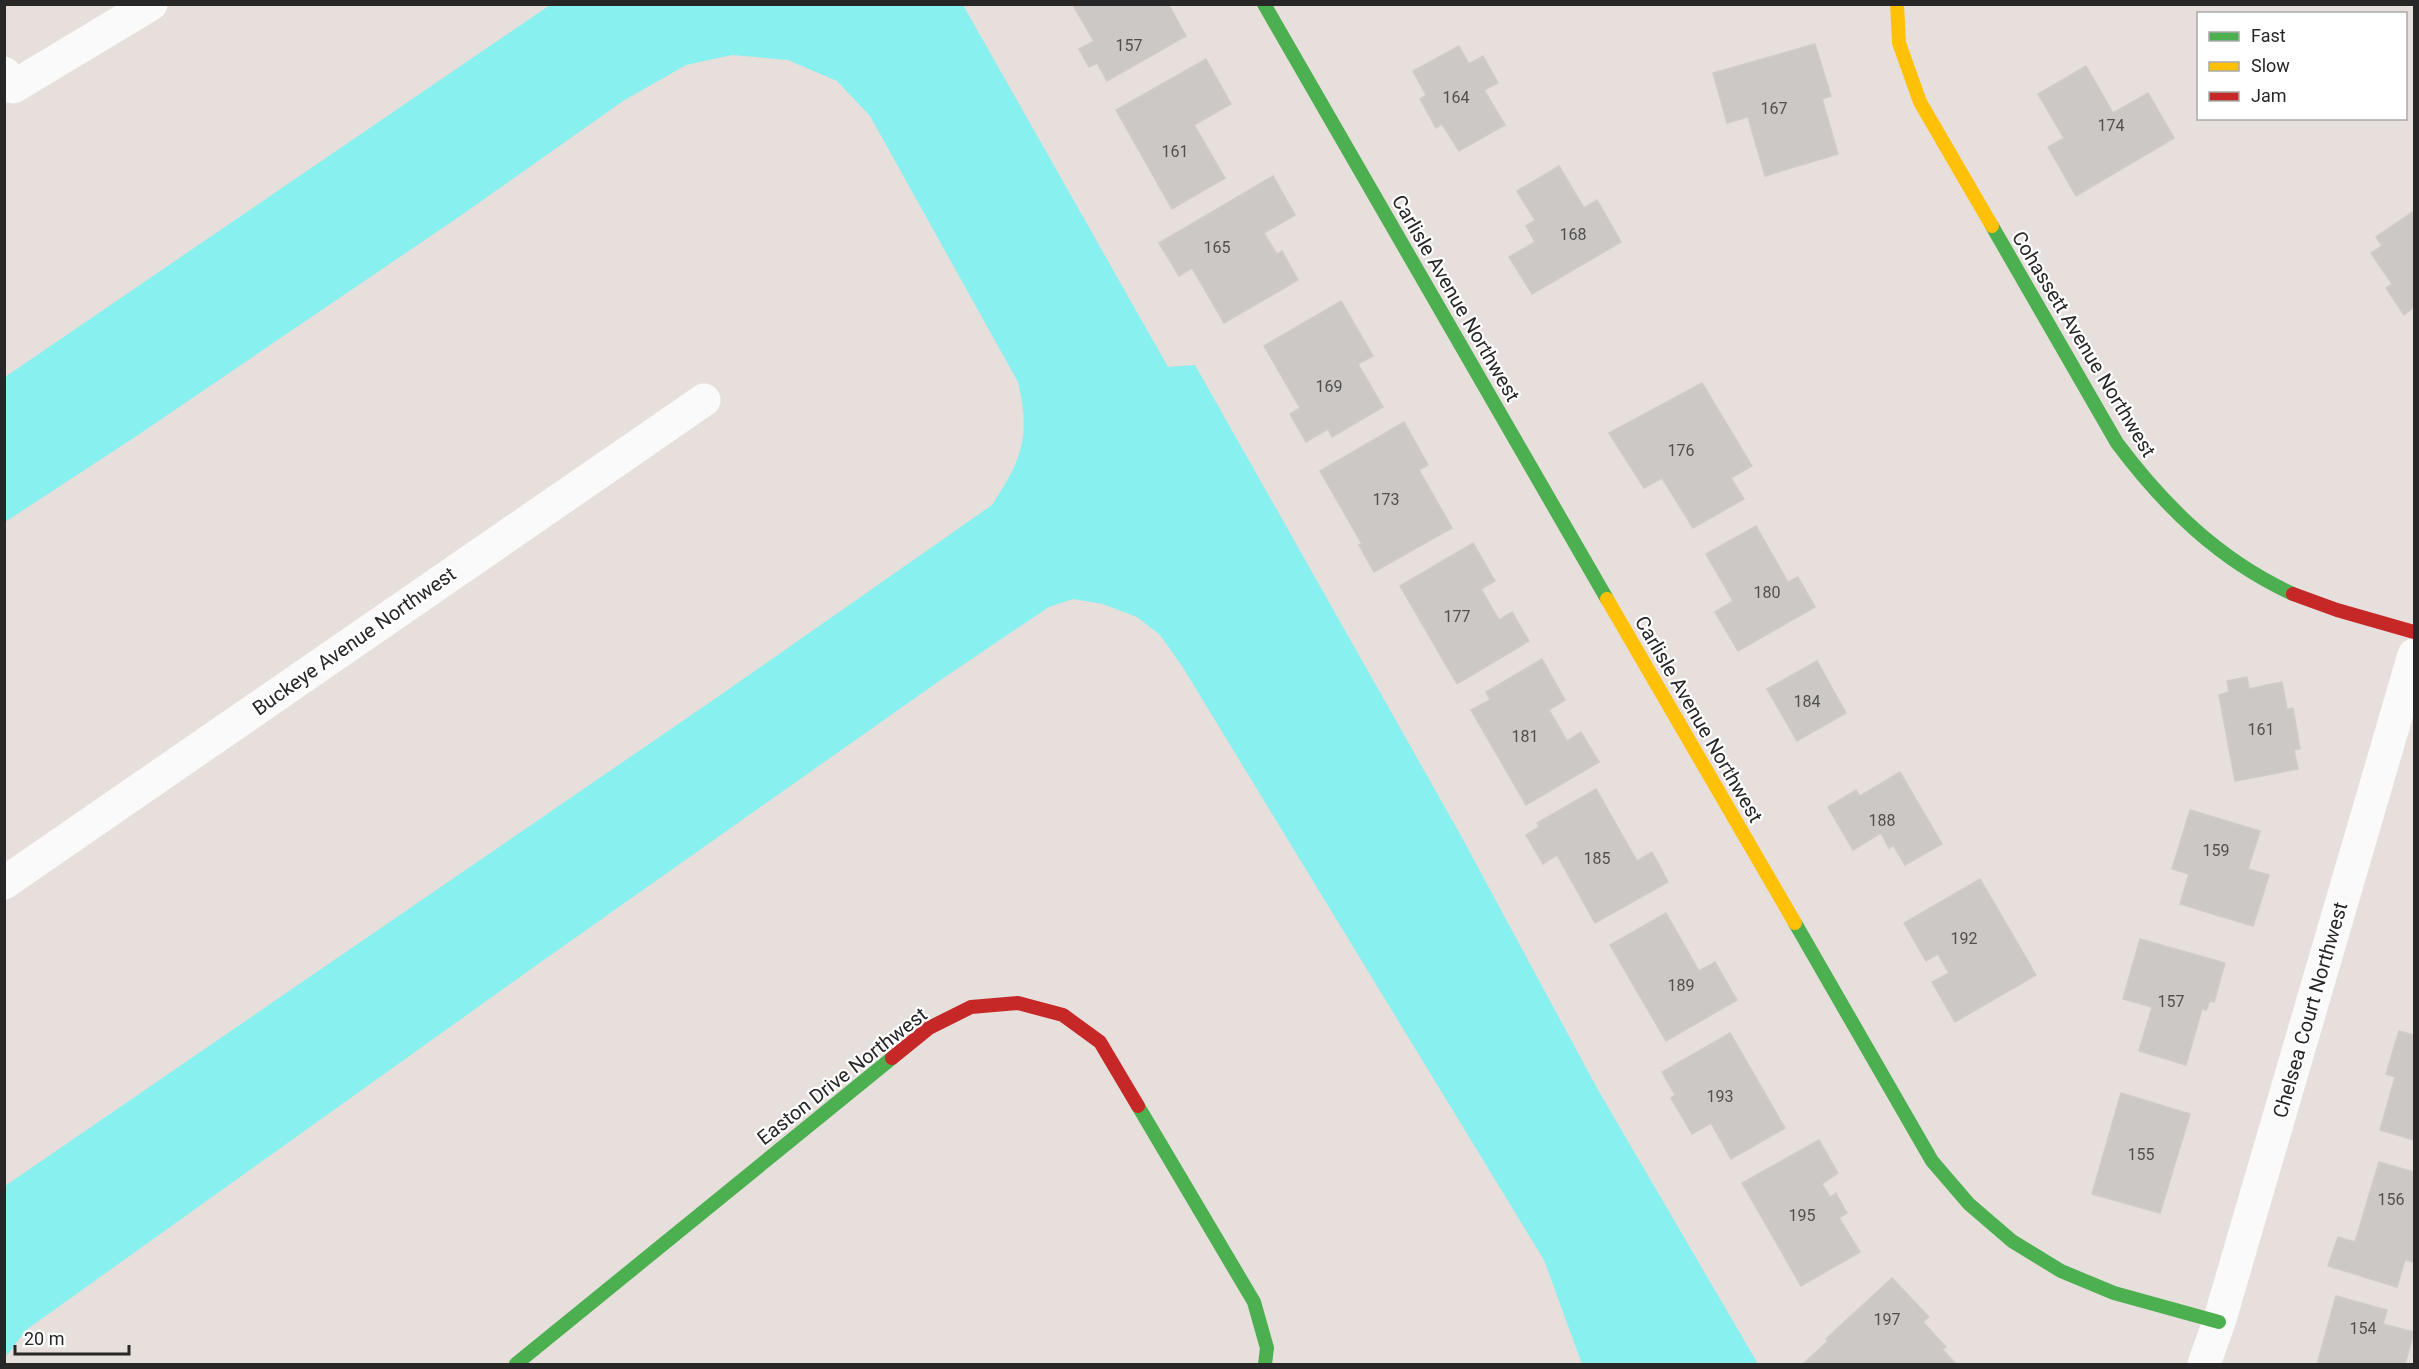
<svg xmlns="http://www.w3.org/2000/svg" width="2419" height="1369" font-family="Roboto,sans-serif">
	<style>
		.water { fill: #88f0ee }
		.building { fill: #ccc8c5; stroke: #d1cbc8; stroke-width: 1.5 }
		.lines { fill: none; stroke-linecap: round; stroke-linejoin: round }
		.street { stroke: #fbfafa; stroke-width: 33 }
		.fast { stroke: #4caf50; stroke-width: 14 }
		.slow { stroke: #ffc107; stroke-width: 14 }
		.jam { stroke: #c62828; stroke-width: 14 }
		.labels { text-anchor: middle; dominant-baseline: central; stroke-width: 4.5; stroke-linejoin: round; paint-order: stroke }
		.number-label { font-size: 16px; fill: #51504f }
		.street-label { font-size: 20px; fill: #272727; stroke: #fff }
	</style>
	<rect width="100%" height="100%" fill="#e6dfdc"/>
	<path class="water" d="M963,5L1168,367L1195,365L1460,834L1598,1090L1758,1364H1582L1544,1260L1182,666L1160,635L1137,617L1103,604L1073,599L1049,607L942,679L531,969L26,1330L5,1358V1186L719,696L992,505C1022,459 1031,437 1018,382L870,116L837,81L788,60L732,55L686,65L623,101L463,214L135,437L5,522V377L550,5Z"/>
	<g class="building">
		<path d="M1077,4H1168L1186,36L1107,81L1097,63L1089,67L1079,49L1094,41L1074,7Z"/>
		<path d="M1815,44L1831,96L1822,99L1838,154L1765,176L1748,117L1727,123L1713,73Z"/>
		<path d="M1459,46L1469,64L1483,56L1498,83L1484,90L1505,125L1459,151L1442,124L1436,128L1420,99L1426,95L1413,71Z"/>
		<path d="M1206,59L1231,104L1194,125L1225,178L1172,209L1116,110Z"/>
		<path d="M2086,66L2113,113L2148,93L2174,138L2076,196L2048,147L2064,138L2038,94Z"/>
		<path d="M1559,166L1584,208L1597,200L1621,242L1532,294L1509,257L1535,242L1526,226L1535,220L1517,191Z"/>
		<path d="M1273,176L1295,215L1264,233L1277,254L1282,251L1298,280L1224,323L1192,268L1179,276L1159,243Z"/>
		<path d="M2414,211V307L2404,315L2386,288L2392,284L2371,253L2382,246L2376,237Z"/>
		<path d="M1341,301L1373,356L1358,364L1383,407L1332,437L1328,429L1306,442L1290,414L1300,408L1264,346Z"/>
		<path d="M1702,383L1752,466L1731,478L1744,499L1693,528L1662,478L1644,488L1609,433Z"/>
		<path d="M1404,422L1428,465L1419,470L1452,528L1374,572L1359,545L1362,544L1320,471Z"/>
		<path d="M1756,526L1788,582L1798,577L1815,607L1738,651L1715,612L1733,601L1706,554Z"/>
		<path d="M1473,543L1495,581L1481,589L1499,620L1512,612L1529,641L1457,684L1400,586Z"/>
		<path d="M1542,659L1565,700L1549,710L1567,741L1581,732L1599,762L1526,805L1471,710L1490,700L1486,692Z"/>
		<path d="M1817,661L1846,713L1797,741L1767,689Z"/>
		<path d="M2247,677L2249,689L2282,682L2287,709L2293,708L2300,749L2294,750L2298,769L2235,781L2219,695L2229,692L2227,681Z"/>
		<path d="M1900,772L1942,844L1905,865L1893,845L1889,848L1881,833L1853,850L1828,807L1856,790L1860,796Z"/>
		<path d="M1596,789L1637,861L1652,852L1668,882L1595,923L1557,855L1543,864L1526,835L1539,827L1537,823Z"/>
		<path d="M2190,810L2260,831L2248,869L2269,875L2253,926L2180,904L2189,874L2172,869Z"/>
		<path d="M1980,879L2036,975L1955,1022L1932,982L1949,973L1938,954L1926,961L1904,923Z"/>
		<path d="M1666,913L1699,971L1715,962L1737,1000L1666,1041L1610,945Z"/>
		<path d="M2140,939L2225,963L2214,1002L2210,1001L2206,1010L2202,1009L2186,1065L2139,1051L2152,1007L2123,999Z"/>
		<path d="M2399,1031L2414,1035V1140L2380,1130L2395,1077L2386,1074Z"/>
		<path d="M1730,1033L1785,1128L1731,1159L1711,1123L1692,1134L1671,1098L1675,1095L1662,1072Z"/>
		<path d="M2121,1093L2190,1114L2160,1213L2092,1194Z"/>
		<path d="M1819,1140L1838,1173L1822,1184L1830,1197L1836,1193L1847,1213L1839,1218L1860,1252L1801,1286L1742,1183Z"/>
		<path d="M2379,1162L2414,1172V1262L2405,1260L2397,1287L2328,1266L2338,1237L2355,1242Z"/>
		<path d="M1892,1278L1929,1317L1923,1322L1946,1347L1942,1349L1956,1364H1805L1804,1363L1828,1341L1826,1339Z"/>
		<path d="M2336,1296L2387,1310L2383,1324L2414,1332L2405,1364H2317Z"/>
	</g>
	<g class="lines">
		<g class="street">
			<path d="M4,73L13,87L151,4"/>
			<path d="M4,883L704,400"/>
			<path d="M2204,1364L2219,1322L2414,655"/>
		</g>
		<g class="fast">
			<path d="M1264,4L1607,599"/>
			<path d="M1992,226L2117,443C2165,507 2219,560 2293,594"/>
			<path d="M1795,923L1932,1161L1969,1204L2012,1241L2061,1271L2114,1293L2219,1322"/>
			<path d="M1138,1106L1254,1302L1267,1348L1265,1364"/>
			<path d="M516,1364L892,1058"/>
		</g>
		<g class="slow">
			<path d="M1897,4L1899,43L1920,102L1992,226"/>
			<path d="M1607,599L1795,923"/>
		</g>
		<g class="jam">
			<path d="M2293,594L2337,610L2414,632"/>
			<path d="M892,1058L929,1028L971,1007L1018,1003L1063,1015L1100,1042L1138,1106"/>
		</g>
	</g>
	<g class="labels">
		<g class="number-label">
			<text x="1129" y="45">157</text>
			<text x="1456" y="97">164</text>
			<text x="1774" y="108">167</text>
			<text x="2111" y="125">174</text>
			<text x="1175" y="151">161</text>
			<text x="1573" y="234">168</text>
			<text x="1217" y="247">165</text>
			<text x="1329" y="386">169</text>
			<text x="1681" y="450">176</text>
			<text x="1386" y="499">173</text>
			<text x="1767" y="592">180</text>
			<text x="1457" y="616">177</text>
			<text x="1807" y="701">184</text>
			<text x="2261" y="729">161</text>
			<text x="1525" y="736">181</text>
			<text x="1882" y="820">188</text>
			<text x="2216" y="850">159</text>
			<text x="1597" y="858">185</text>
			<text x="1964" y="938">192</text>
			<text x="1681" y="985">189</text>
			<text x="2171" y="1001">157</text>
			<text x="1720" y="1096">193</text>
			<text x="2141" y="1154">155</text>
			<text x="2391" y="1199">156</text>
			<text x="1802" y="1215">195</text>
			<text x="1887" y="1319">197</text>
			<text x="2363" y="1328">154</text>
		</g>
		<g class="street-label">
			<text transform="translate(1456 298) rotate(60)">Carlisle Avenue Northwest</text>
			<text transform="translate(2084 344) rotate(59)">Cohassett Avenue Northwest</text>
			<text transform="translate(354 641) rotate(-35)">Buckeye Avenue Northwest</text>
			<text transform="translate(1699 719) rotate(60)">Carlisle Avenue Northwest</text>
			<text transform="translate(2310 1010) rotate(-74)">Chelsea Court Northwest</text>
			<text transform="translate(842 1076) rotate(-38)">Easton Drive Northwest</text>
		</g>
	</g>
	<rect width="2419" height="1369" fill="none" stroke="#272727" stroke-width="12"/>
	<rect x="2197" y="12" width="210" height="108" fill="#ffffff" stroke="#a9a9a9" stroke-width="1.5"/>
	<rect x="2209" y="32" width="30" height="9" fill="#4caf50" stroke="#a9a9a9" stroke-width="1.5"/>
	<text x="2251" y="42" font-size="18" fill="#272727">Fast</text>
	<rect x="2209" y="62" width="30" height="9" fill="#ffc107" stroke="#a9a9a9" stroke-width="1.5"/>
	<text x="2251" y="72" font-size="18" fill="#272727">Slow</text>
	<rect x="2209" y="92" width="30" height="9" fill="#c62828" stroke="#a9a9a9" stroke-width="1.5"/>
	<text x="2251" y="102" font-size="18" fill="#272727">Jam</text>
	<path d="M15 1345v9h114v-9" fill="none" stroke="#272727" stroke-width="3"/>
	<text x="24" y="1345" font-size="18" fill="#272727" stroke="#ffffff" stroke-width="4.5" paint-order="stroke">20 m</text>
</svg>
